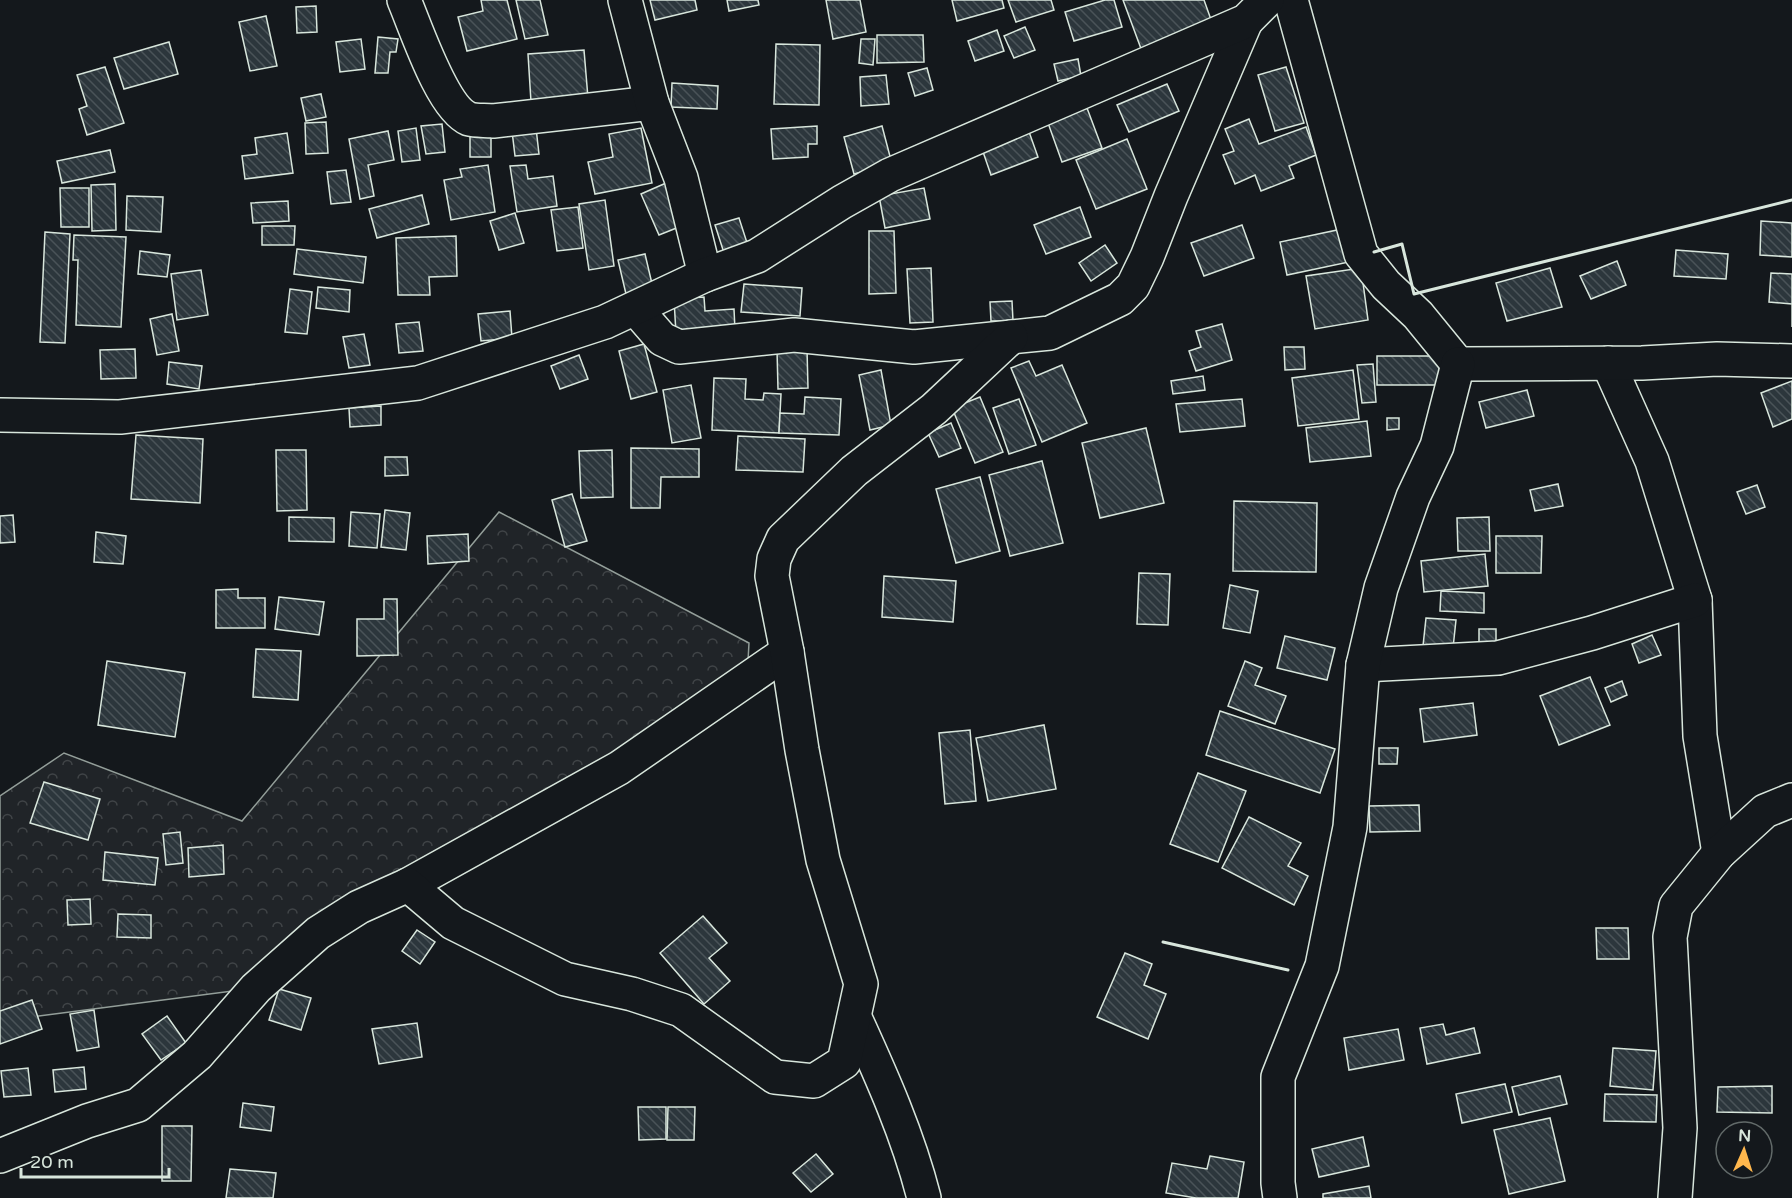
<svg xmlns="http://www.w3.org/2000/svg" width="1792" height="1198" font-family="'Varela Round',sans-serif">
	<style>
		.forest { fill: url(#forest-crowns); stroke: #939e99; stroke-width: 1.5 }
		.building { fill: url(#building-back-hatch); stroke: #d8e6dc; stroke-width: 1.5 }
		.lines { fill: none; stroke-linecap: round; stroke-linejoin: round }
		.street-casing { stroke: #d8e6dc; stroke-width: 36 }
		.street { stroke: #14181c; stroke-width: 33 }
		.wall { stroke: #d8e6dc; stroke-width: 3 }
	</style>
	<defs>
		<pattern id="forest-crowns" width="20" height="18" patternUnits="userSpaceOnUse" patternTransform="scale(1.5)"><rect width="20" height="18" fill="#202428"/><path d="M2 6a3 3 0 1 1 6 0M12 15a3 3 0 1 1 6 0" fill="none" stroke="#404447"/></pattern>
		<pattern id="building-back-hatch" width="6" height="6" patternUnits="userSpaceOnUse" patternTransform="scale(1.5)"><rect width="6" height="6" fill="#2c363c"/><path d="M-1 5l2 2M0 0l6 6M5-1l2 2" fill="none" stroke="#4a5358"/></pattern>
	</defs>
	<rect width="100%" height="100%" fill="#14181c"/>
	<path class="forest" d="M499,512L749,643L747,679L256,988L0,1021V796L64,753L242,821Z"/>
	<g class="building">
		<path d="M481,0H507L517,39L467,51L458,17L483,11Z"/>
		<path d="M516,0H540L548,35L525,39Z"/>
		<path d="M650,0H695L697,10L655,20Z"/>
		<path d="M727,0H758L759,5L729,11Z"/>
		<path d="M826,0H860L866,32L833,39Z"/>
		<path d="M952,0H1002L1004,8L957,21Z"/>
		<path d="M1008,0H1051L1054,10L1016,22Z"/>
		<path d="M1105,0H1114L1122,27L1074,41L1065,12Z"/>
		<path d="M1123,0H1204L1214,28L1143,54Z"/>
		<path d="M316,6L317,32L297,33L296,7Z"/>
		<path d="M266,16L277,66L250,71L239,22Z"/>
		<path d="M1025,27L1035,50L1014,58L1004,36Z"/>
		<path d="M997,30L1004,51L975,61L968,41Z"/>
		<path d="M877,35H923L924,62L877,63Z"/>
		<path d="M378,37L398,39L396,52H390L388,73H375Z"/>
		<path d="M361,39L365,69L340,72L336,42Z"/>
		<path d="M861,39H875L873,65L859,63Z"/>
		<path d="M169,42L178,74L124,89L114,58Z"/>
		<path d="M776,44L820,45L819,105L774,104Z"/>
		<path d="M584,50L588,98L531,102L528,54Z"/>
		<path d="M1078,59L1081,76L1058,81L1054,64Z"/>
		<path d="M105,67L124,123L87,135L79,109L87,106L77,75Z"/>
		<path d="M1286,67L1304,123L1275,131L1258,75Z"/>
		<path d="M927,68L933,90L915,96L908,73Z"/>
		<path d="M886,75L889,104L861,106L860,77Z"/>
		<path d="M672,83L718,86L717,109L671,107Z"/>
		<path d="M1167,84L1179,111L1129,132L1117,105Z"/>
		<path d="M321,94L326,117L306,121L301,98Z"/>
		<path d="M1087,108L1102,148L1062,162L1048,123Z"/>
		<path d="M1249,119L1259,144L1306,127L1316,155L1289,166L1294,178L1261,191L1255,175L1235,184L1223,155L1234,151L1225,129Z"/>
		<path d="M326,122L328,153L306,154L305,123Z"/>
		<path d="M442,124L445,152L426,154L421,126Z"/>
		<path d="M817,126V144H808V157L773,159L771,129Z"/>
		<path d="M882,126L892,164L854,174L844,137Z"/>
		<path d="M416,128L420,160L402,162L398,131Z"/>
		<path d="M536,128L539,154L515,156L512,131Z"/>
		<path d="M641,128L652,183L595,194L588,162L613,157L609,134Z"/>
		<path d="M1028,129L1038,157L991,175L981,146Z"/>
		<path d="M388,131L394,160L368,165L374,196L360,199L349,139Z"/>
		<path d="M287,133L293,173L245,179L242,156L257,154L255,138Z"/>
		<rect x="470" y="135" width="21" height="22"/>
		<path d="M1127,139L1147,189L1096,209L1076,160Z"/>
		<path d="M110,150L115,172L62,183L57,161Z"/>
		<path d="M488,165L495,212L451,220L444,180L462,177L460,169Z"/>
		<path d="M526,165L528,179L553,176L557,206L517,212L510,166Z"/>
		<path d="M346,170L351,202L331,204L327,172Z"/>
		<path d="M666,183L684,225L659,235L641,194Z"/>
		<path d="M115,184L116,230L92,231L91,185Z"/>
		<path d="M60,188H89V227H61Z"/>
		<path d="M924,188L930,219L885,228L879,196Z"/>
		<path d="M422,195L429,224L377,238L369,209Z"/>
		<path d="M127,196L163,197L161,232L126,230Z"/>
		<path d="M605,200L614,266L589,270L579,204Z"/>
		<path d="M288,201L289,221L253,223L251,203Z"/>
		<path d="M578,207L583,248L557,251L551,210Z"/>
		<path d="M1080,207L1091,237L1046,254L1034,225Z"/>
		<path d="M515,213L524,243L499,250L490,221Z"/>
		<path d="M739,218L749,249L725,256L715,225Z"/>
		<path d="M1761,221L1792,223V257L1760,255Z"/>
		<path d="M1242,225L1254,258L1204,276L1191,243Z"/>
		<path d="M262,226H295L294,245H262Z"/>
		<path d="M1342,229L1349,262L1287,275L1280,242Z"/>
		<path d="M869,231H894L896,293L869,294Z"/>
		<path d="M45,232L70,234L65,343L40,342Z"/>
		<path d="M74,235L126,237L121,327L76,325L78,260H73Z"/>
		<path d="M456,236L457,276L429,277L430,295H398L396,238Z"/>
		<path d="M1105,245L1117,263L1091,281L1079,263Z"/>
		<path d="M297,249L366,257L363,283L294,274Z"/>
		<path d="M1676,250L1728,254L1726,279L1674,276Z"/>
		<path d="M140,251L170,255L167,277L138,274Z"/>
		<path d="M645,254L653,288L626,294L618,260Z"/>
		<path d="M1617,261L1626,285L1591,299L1580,276Z"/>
		<path d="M931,268L933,322L910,323L907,269Z"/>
		<path d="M1361,268L1368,320L1315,329L1306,276Z"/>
		<path d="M1550,268L1562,307L1507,321L1496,283Z"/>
		<path d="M201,270L208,315L177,320L171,274Z"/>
		<path d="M1771,273L1792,274V327V304L1769,302Z"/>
		<path d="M744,284L802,288L800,316L741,312Z"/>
		<path d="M318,287L350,290L349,312L316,308Z"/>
		<path d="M290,289L312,292L307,334L285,332Z"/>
		<path d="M704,297L705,311L734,309L735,330L676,334L674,299Z"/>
		<path d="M1012,301L1013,321H991L990,302Z"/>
		<path d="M510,311L512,338L481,341L478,314Z"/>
		<path d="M172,314L179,351L157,355L150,319Z"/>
		<path d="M419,322L423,351L399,353L396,324Z"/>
		<path d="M1222,324L1232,360L1196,371L1189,351L1201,347L1196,331Z"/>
		<path d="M364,334L370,365L349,368L343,337Z"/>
		<path d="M644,344L657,392L631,399L619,351Z"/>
		<path d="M1284,347H1304L1305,369L1285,370Z"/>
		<path d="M135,349L136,378L101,379L100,350Z"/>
		<path d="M807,349L808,388L778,389L777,350Z"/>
		<path d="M579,355L588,379L560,389L551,366Z"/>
		<rect x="1377" y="356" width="63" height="29"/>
		<path d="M1029,361L1036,376L1062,365L1087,423L1042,442L1011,368Z"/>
		<path d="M169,362L202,366L199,389L167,384Z"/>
		<path d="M1373,364L1376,402L1362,403L1357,365Z"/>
		<path d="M881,370L891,425L870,430L859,375Z"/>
		<path d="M1353,370L1359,419L1298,426L1292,378Z"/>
		<path d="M1203,376L1205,390L1173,394L1171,381Z"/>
		<path d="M714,378L746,379L745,399L763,400L764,393L781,394L779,433L712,430Z"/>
		<path d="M1792,381V419L1773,427L1761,393Z"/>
		<path d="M691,385L701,438L672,443L663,390Z"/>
		<path d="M1527,390L1534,416L1486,428L1479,402Z"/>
		<path d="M805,397L841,399L839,435L779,433L780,413L804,414Z"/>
		<path d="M980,397L1003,452L975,463L952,408Z"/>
		<path d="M1019,399L1036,445L1009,454L993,408Z"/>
		<path d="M1242,399L1245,426L1180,432L1176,404Z"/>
		<path d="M381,406V425L350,427L349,408Z"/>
		<path d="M1387,418H1399V429L1387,430Z"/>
		<path d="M1367,421L1371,456L1310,462L1306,428Z"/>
		<path d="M951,423L961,448L939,457L928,433Z"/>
		<path d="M1146,428L1164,503L1100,518L1082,443Z"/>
		<path d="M136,435L203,439L200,503L131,499Z"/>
		<path d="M738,436L805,439L803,472L736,470Z"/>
		<path d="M631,448L699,449V477H661L660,508H631Z"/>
		<path d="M276,450H306L307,510L277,511Z"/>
		<path d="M612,450L613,497L581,498L579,451Z"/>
		<path d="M385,457H407L408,475L385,476Z"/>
		<path d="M1042,461L1063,543L1010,556L989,475Z"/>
		<path d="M980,477L1000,551L956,563L936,489Z"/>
		<path d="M1558,484L1563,506L1535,511L1530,490Z"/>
		<path d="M1757,485L1765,507L1746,514L1737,492Z"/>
		<path d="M572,494L587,541L565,547L552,500Z"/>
		<path d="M1234,501L1317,503L1316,572L1233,571Z"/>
		<path d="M385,510L410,513L406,550L381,547Z"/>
		<path d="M351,512L380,514L377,548L349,546Z"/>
		<path d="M13,515L15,542L0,543V516Z"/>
		<path d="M289,517L334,518V542L289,541Z"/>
		<path d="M1489,517L1490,551H1458L1457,518Z"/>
		<path d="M96,532L126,536L123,564L94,562Z"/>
		<path d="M468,534L469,561L428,564L427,536Z"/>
		<path d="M1496,536H1542L1541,573H1496Z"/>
		<path d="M1485,554L1488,586L1424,592L1421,561Z"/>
		<path d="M1139,573L1170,574L1168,625L1137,624Z"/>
		<path d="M884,576L956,581L953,622L882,617Z"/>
		<path d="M1230,585L1258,591L1250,633L1223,628Z"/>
		<path d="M238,589V598H265V628H216V590Z"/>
		<path d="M1441,591L1484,593V613L1440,611Z"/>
		<path d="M279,597L324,602L319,635L275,629Z"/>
		<path d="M384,599H397L398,655L357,656V619H384Z"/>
		<path d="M1426,618L1456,620L1453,648L1423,646Z"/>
		<rect x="1479" y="629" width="17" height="13"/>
		<path d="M1652,635L1661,655L1639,663L1632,644Z"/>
		<path d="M1285,636L1335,648L1327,680L1277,668Z"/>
		<path d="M256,649L301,651L298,700L253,697Z"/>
		<path d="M107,661L185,673L175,737L98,725Z"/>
		<path d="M1245,661L1262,668L1255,685L1286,696L1275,724L1228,706Z"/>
		<path d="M1590,677L1610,725L1559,745L1540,696Z"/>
		<path d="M1622,681L1627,695L1611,702L1605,688Z"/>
		<path d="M1473,703L1477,735L1424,742L1420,709Z"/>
		<path d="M1220,711L1335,749L1320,793L1206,755Z"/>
		<path d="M1044,725L1056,789L988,801L976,738Z"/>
		<path d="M970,730L976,801L945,804L939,733Z"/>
		<path d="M1379,748H1398L1397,764H1379Z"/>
		<path d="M1198,773L1246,791L1218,862L1170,844Z"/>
		<path d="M44,782L100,799L88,840L30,823Z"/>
		<path d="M1419,805L1420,831L1370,832L1369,806Z"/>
		<path d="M1249,817L1301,843L1288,866L1308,876L1294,905L1222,868Z"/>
		<path d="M180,832L183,863L166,865L163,834Z"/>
		<path d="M223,845L224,874L189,877L188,848Z"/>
		<path d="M105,852L158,858L155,885L103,880Z"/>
		<path d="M90,899L91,924L68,925L67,900Z"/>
		<path d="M118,914L151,915V938L117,937Z"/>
		<path d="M703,916L727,943L709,958L730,981L704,1004L660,953Z"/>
		<path d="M1596,928H1628L1629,959H1597Z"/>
		<path d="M417,930L435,942L420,964L402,951Z"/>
		<path d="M1125,953L1152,964L1144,985L1166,994L1148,1039L1097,1017Z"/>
		<path d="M279,989L311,998L301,1030L269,1020Z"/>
		<path d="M32,1000L42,1029L0,1044V1011Z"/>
		<path d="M94,1010L99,1047L77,1051L70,1014Z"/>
		<path d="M167,1016L186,1043L161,1060L142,1034Z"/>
		<path d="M417,1023L422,1057L379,1064L372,1029Z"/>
		<path d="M1443,1024L1446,1035L1474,1028L1480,1053L1427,1064L1420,1028Z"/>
		<path d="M1398,1029L1404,1060L1349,1070L1344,1038Z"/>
		<path d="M1613,1048L1656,1051L1653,1090L1610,1086Z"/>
		<path d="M84,1067L86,1089L55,1092L53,1070Z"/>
		<path d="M28,1068L31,1095L4,1097L1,1071Z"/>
		<path d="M1560,1076L1567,1104L1519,1115L1512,1087Z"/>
		<path d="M1505,1084L1512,1112L1462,1123L1456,1094Z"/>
		<path d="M1772,1086V1113L1717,1112L1718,1087Z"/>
		<path d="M1605,1094L1657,1095L1656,1122L1604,1121Z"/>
		<path d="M243,1103L274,1107L271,1131L240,1127Z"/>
		<path d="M638,1107H666V1139L639,1140Z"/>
		<path d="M668,1107H695L694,1140H667Z"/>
		<path d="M1550,1118L1565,1181L1509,1194L1494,1130Z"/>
		<path d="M162,1126H192L191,1181H162Z"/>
		<path d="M1363,1137L1369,1166L1319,1177L1312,1149Z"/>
		<path d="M816,1154L833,1174L811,1192L793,1173Z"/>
		<path d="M1210,1156L1244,1162L1238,1198H1196L1166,1193L1172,1163L1207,1169Z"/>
		<path d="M230,1169L276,1173L273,1198H226Z"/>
		<path d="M1369,1186L1371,1198H1323V1194Z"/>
	</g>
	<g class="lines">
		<g class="street-casing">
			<g id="street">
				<path d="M404,0C416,28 442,108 469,119C476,121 486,120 493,121L652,103"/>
				<path d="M625,0L652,103L681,178L705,275"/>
				<path d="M1291,0L1361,254L1386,285L1418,315L1458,364"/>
				<path d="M636,309L662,339L679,347L794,335L914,347L1050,333L1120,299L1133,286L1147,257L1171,196L1246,21"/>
				<path d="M1608,363L1652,461L1695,600L1700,736L1719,853"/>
				<path d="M1458,364L1642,363L1717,359L1792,361"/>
				<path d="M0,415L120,417L418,383L605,322L705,275L757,256L842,202L890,175L1246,21L1267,0"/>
				<path d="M1363,665L1498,658L1592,633L1695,600"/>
				<path d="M408,885L619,768L787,652"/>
				<path d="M855,1018C882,1077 908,1135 924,1198"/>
				<path d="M0,1156L87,1121L138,1105L197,1055L256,988L318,933L359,907L408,885L453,923L565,979L632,994L681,1010L775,1077L814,1081L844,1062L861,984L823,860L802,750L787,652L772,576L774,559L783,539L854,471L934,409L1011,337"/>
				<path d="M1280,1198L1278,1183V1077L1322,966L1350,827L1363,665L1381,588L1413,497L1437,446L1458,364"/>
				<path d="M1675,1198L1680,1128L1670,937L1676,906L1719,853L1765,811L1792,800"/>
			</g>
		</g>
		<use href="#street" class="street"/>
		<g class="wall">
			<path d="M1374,252L1402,244L1414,294L1792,200"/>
			<path d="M1163,942L1288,970"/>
		</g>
	</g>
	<g transform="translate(1744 1150) rotate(3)"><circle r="28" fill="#14181c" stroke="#626a69" stroke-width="1.5"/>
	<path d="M0-4.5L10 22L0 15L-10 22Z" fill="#ffb74d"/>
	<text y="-9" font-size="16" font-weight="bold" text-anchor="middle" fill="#d8e6dc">N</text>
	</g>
	<path d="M21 1168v9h148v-9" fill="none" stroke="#d8e6dc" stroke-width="3"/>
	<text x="30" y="1168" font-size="18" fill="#d8e6dc" stroke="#14181c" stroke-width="4.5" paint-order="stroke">20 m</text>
</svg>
